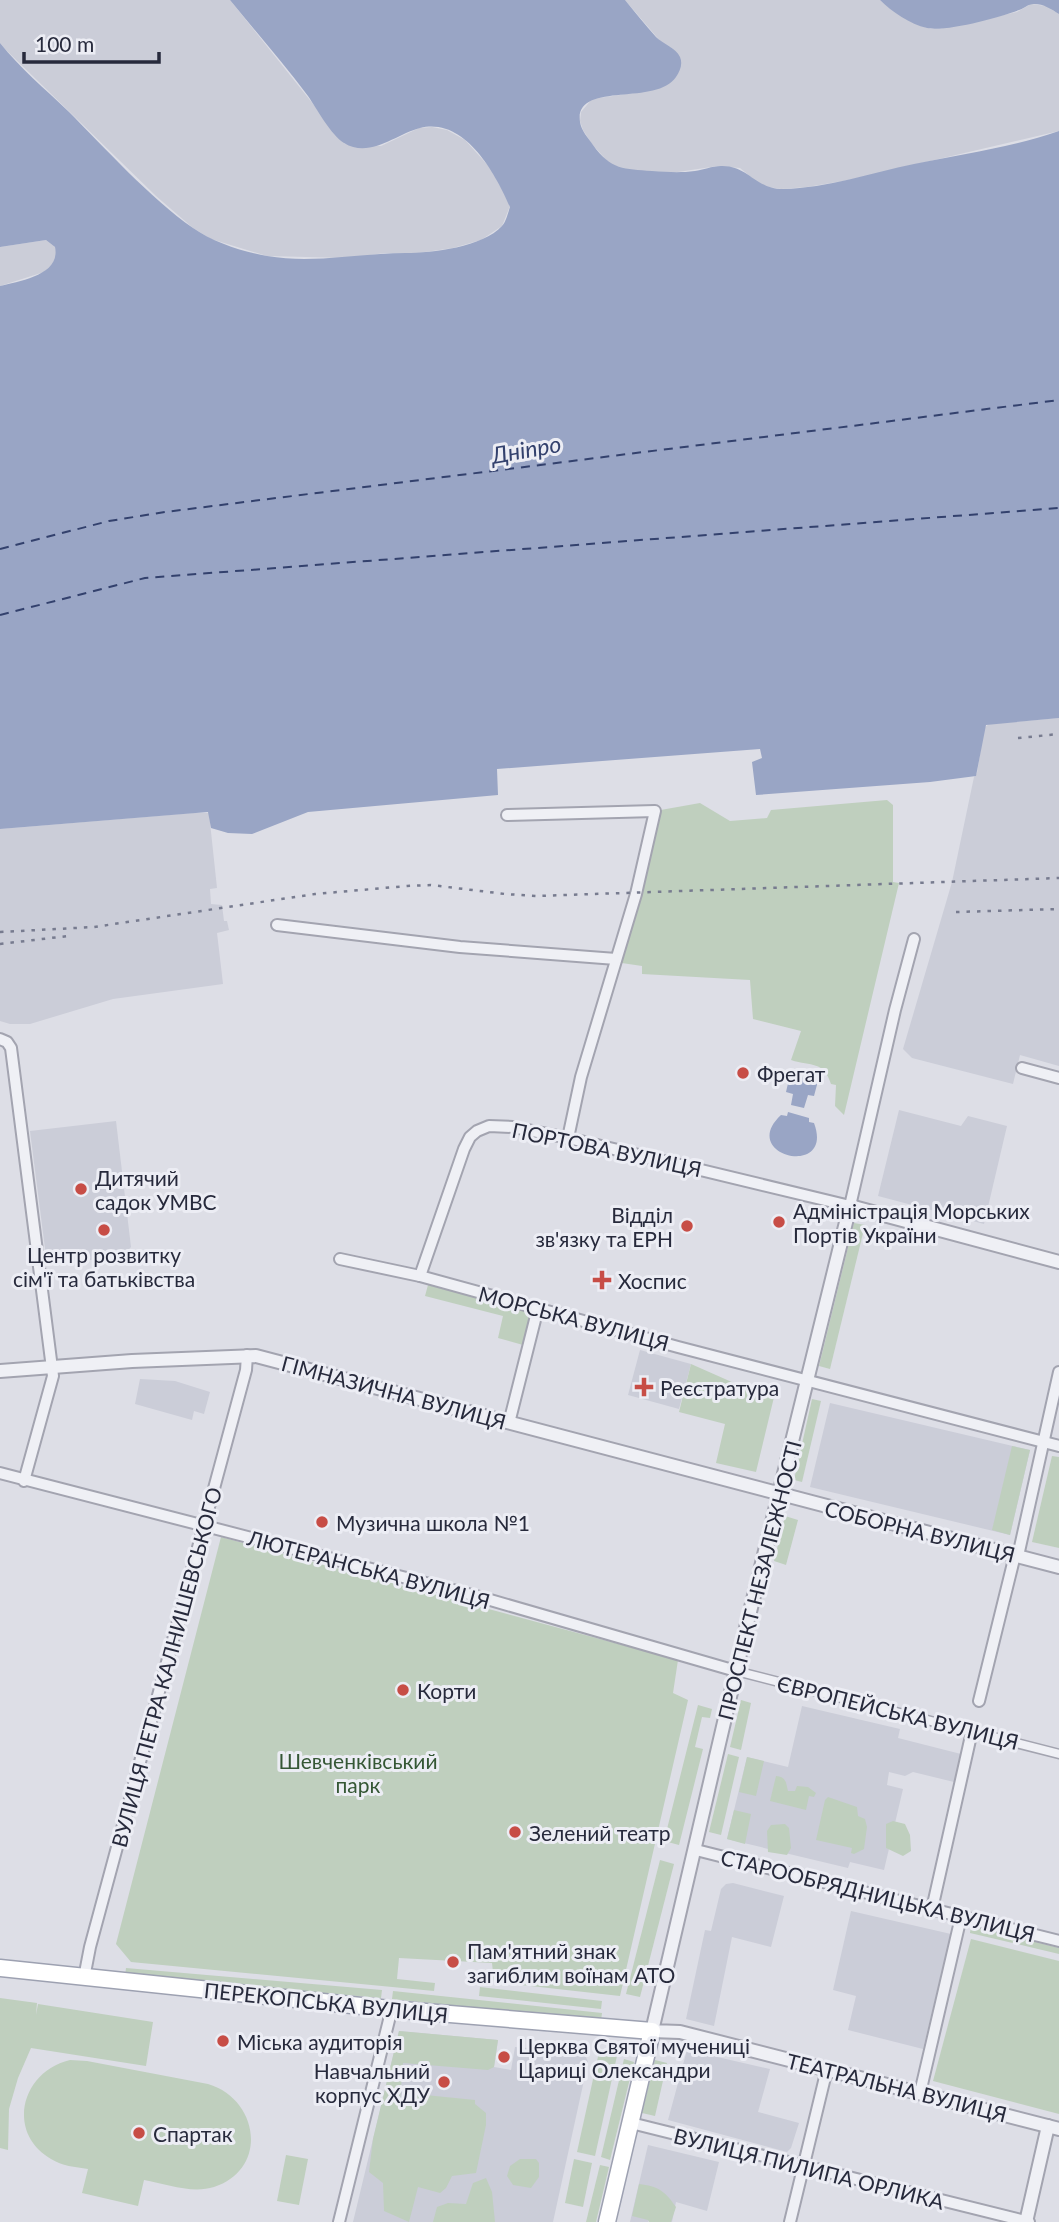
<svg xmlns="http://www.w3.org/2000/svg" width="1059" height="2222" font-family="Lato,sans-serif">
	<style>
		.built { fill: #cbcdd8 }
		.green { fill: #bfcfbe }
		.water { fill: #99a5c5 }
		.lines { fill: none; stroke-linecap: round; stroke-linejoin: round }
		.ferry { stroke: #33416d; stroke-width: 2; stroke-dasharray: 9 7; stroke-linecap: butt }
		.pedestrian-casing { stroke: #a3a4b0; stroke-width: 11 }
		.minor-casing { stroke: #a3a4b0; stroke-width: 14 }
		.tertiary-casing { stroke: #a3a4b0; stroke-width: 16 }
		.primary-casing { stroke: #9da1b1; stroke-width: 19 }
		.pedestrian { stroke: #eff0f5; stroke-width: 8 }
		.minor { stroke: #eff0f5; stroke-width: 10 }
		.tertiary { stroke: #eff0f5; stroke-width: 12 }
		.primary { stroke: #fff; stroke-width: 16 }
		.rail { stroke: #777b8f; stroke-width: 2.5; stroke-dasharray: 3.5 7; stroke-linecap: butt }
		.poi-dot { fill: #c74d46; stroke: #ecedf4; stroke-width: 2.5 }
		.labels { text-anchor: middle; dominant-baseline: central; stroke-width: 6; stroke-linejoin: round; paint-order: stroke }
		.poi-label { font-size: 21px; fill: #272a3c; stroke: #ecedf4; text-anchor: start }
		.street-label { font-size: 21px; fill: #272a3c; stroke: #ecedf4 }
		.park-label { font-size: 21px; fill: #355735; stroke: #ecedf4 }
		.water-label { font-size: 23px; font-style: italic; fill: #33416d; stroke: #ecedf4 }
	</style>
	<rect width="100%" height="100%" fill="#dddee6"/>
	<g class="built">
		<path d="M0,0H230L345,144L381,146L419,128L432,127L447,130L465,140L493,171L510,206L502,226L481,240L453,248L418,253H385L347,258L267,256L211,239L193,228L156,196L6,50L0,43Z"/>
		<path d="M625,0H880L890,9L912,22L927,28L939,29L1017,12L1031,4L1046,6L1059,14V131L849,180L807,187L781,189L762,186L740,168L718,166L671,173L631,171L620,168L609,163L592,144L583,130L580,121L581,112L592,99L634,93L673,49L661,42Z"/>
		<path d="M46,240L55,247L57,254L54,263L44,272L0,286V247Z"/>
		<path d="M1059,718V1066L1020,1055L1013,1084L912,1058L903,1049L952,882L974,777L977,773L984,728L989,724Z"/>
		<path d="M193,813H209L217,888L210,889L211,904L222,905L224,921H227L229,930L217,933L223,984L113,999L30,1024H10L0,1021V829Z"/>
		<path d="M899,1110L961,1126L968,1116L1007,1126L984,1224L878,1196Z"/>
		<path d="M116,1121L131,1247L122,1257L47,1264L30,1131Z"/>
		<path d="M640,1350L691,1364L679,1409L628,1395Z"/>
		<path d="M140,1379L175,1381L210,1392L204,1414L194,1411L192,1420L135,1404Z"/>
		<path d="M830,1403L1030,1450L1010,1535L810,1487Z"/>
		<path d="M802,1706L900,1729L898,1738L961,1754L954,1782L913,1772L905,1776L889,1772L887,1785L903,1789L884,1870L850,1862L848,1868L727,1839L747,1757L788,1767Z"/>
		<path d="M733,1883L784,1896L771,1947L732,1937L714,2026L686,2019L705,1930L711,1931L721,1889L726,1884Z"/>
		<path d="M851,1911L951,1934L923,2049L848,2030L856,1996L833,1990Z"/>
		<path d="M399,2031L498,2040L494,2067L511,2070L515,2047L584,2052L588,2062L553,2222H353Z"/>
		<path d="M687,2050L770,2069L758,2112L799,2123L791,2148L787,2152L668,2120Z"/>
		<path d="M648,2145L719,2162L707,2211L676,2202L672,2222L649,2220L648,2222H630Z"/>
	</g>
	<g class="green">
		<path d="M887,800L893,805V882L899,883L844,1115L835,1106L836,1085L831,1084C823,1060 812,1067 791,1060L801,1031L753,1019L750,980L642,974V966L615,962L655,811L700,803L730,821L767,818L771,810Z"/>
		<path d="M854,1223L865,1225L830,1369L819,1366Z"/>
		<path d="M428,1285L527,1311L530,1317L523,1345L498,1338L503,1316L425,1296Z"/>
		<path d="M691,1364L734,1383L775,1393L756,1472L716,1463L725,1424L679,1412Z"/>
		<path d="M812,1399L821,1401L802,1482L794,1480Z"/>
		<path d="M1012,1446L1030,1450L1010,1535L992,1530Z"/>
		<path d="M1052,1456L1059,1457V1548L1032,1542Z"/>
		<path d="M785,1516L798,1520L786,1565L774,1561Z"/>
		<path d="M221,1537L678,1660L673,1693L688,1700L620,1996L494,1982L492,1963L399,1958L397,1979L435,1983L434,1991L131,1962L116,1944Z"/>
		<path d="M741,1700L751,1703L741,1750L730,1747Z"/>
		<path d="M698,1705L712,1709L710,1718L702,1717L695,1747L703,1749L679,1845L664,1841Z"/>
		<path d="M728,1754L739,1757L721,1835L709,1832Z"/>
		<path d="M747,1757L764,1761L756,1796L739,1792Z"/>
		<path d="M776,1776C786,1777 786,1782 788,1791H795L797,1786L808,1787L816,1793L814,1797L809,1796L806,1810L770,1801Z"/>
		<path d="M828,1797L857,1807L858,1816L865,1819L867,1827L864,1849L854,1854L851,1853L852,1848L816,1840L825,1800Z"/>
		<path d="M734,1810L751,1814L745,1844L727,1839Z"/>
		<path d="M893,1821L905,1824L910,1835L911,1851L903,1856L886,1848V1824Z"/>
		<path d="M785,1824L789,1828L791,1848L787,1855L768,1852L767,1831L771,1825Z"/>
		<path d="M660,1860L674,1864L640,1997L626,1994Z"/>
		<path d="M971,1926L1059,1948V1954L970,1933Z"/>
		<path d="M971,1939L1059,1961V2114L933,2081Z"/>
		<path d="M126,1968L382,1990L381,1998L125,1976Z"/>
		<path d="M480,1987L602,2001L601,2009L479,1996Z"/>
		<path d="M393,1991L602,2013L601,2021L392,1999Z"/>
		<path d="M0,1998L37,2003L36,2015L38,2004L153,2022L146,2066L31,2048L18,2078L9,2109L8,2150L0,2148Z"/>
		<path d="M399,2031L498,2040L494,2067L488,2070L403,2063L400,2100L414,2101L415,2094L475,2100V2104L486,2113V2125L476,2173L452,2176L446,2188L440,2193L418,2187L409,2222L384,2211L383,2183L369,2172L373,2139Z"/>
		<path d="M599,2052L617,2056L595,2156L577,2152Z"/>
		<path d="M624,2059L634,2062L610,2160L601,2157Z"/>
		<path d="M70,2060L87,2061L208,2084C259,2099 269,2169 214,2187C192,2194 166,2184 144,2180L138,2206L82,2193L88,2169C75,2167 62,2166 51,2159C5,2132 22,2071 70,2060Z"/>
		<path d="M655,2060L667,2063L655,2116L642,2113Z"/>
		<path d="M286,2155L308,2159L299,2205L277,2201Z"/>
		<path d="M520,2159H536L539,2163V2177L531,2188L513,2185L507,2176L510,2166Z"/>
		<path d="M574,2159L592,2163L583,2207L565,2203Z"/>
		<path d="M600,2165L609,2167L596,2222H586Z"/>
		<path d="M486,2178L492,2192L495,2222H433L437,2207L448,2203L466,2204L473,2183Z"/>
		<path d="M639,2184C658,2186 665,2191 676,2207L671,2222H649L648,2220L632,2216Z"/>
	</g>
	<g class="water">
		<path d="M230,0H625C635,12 645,25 656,37C663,44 676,48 680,57C683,64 680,71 676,77C656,107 574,80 580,122C581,130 588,138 593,145C611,170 624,169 652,171C667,172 680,173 695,171C703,170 712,166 721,166C748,165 755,189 783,189C828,188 871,173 914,164C962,154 1013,147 1059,131V718L986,725L976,776L930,782L756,795L752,762L762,758L760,749L497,769L498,795L308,812L252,834L228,833L211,828L208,812L0,829V286C20,281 61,275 55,247L46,240L0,247V43C20,68 45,89 68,111C105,148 150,198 193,228C213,242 243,252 267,256C314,264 360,253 406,253C432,253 483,247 502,226C506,222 508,213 510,207C495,173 465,117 420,128C396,134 370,159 344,143C331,135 317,109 308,96C283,63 256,32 230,0Z"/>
		<path d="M880,0H1059V14C1051,9 1044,4 1034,4C1028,4 1025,8 1019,10C1001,17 946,32 927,28C910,24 892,12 880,0Z"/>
		<path d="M800,1077L818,1081L814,1096L808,1095L804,1108L791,1105L793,1094L786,1092L789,1079L798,1081Z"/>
		<path d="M788,1112L809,1118V1122L814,1123C835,1179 737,1156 781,1115L787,1116Z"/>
	</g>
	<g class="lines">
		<g class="ferry">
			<path d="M0,549L109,521L165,512L1059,400"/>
			<path d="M0,615L145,578L1059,508"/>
		</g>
		<g class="pedestrian-casing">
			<path id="pedestrian" d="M736,1671L1059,1754"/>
		</g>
		<g class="minor-casing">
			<g id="minor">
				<path d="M507,815L655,811L636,894L581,1077L568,1138"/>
				<path d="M277,925L460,947L616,959"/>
				<path d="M0,1039L7,1042L11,1048L53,1376L24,1481"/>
				<path d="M1022,1068L1059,1078"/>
				<path d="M340,1259L420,1276L678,1347L1059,1446"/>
				<path d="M420,1276L464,1149L470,1137L477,1131L489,1126L513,1127L568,1138L850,1206L895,1010L914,939"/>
				<path d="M509,1423L538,1308"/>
				<path d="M0,1473L480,1597L736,1671"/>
				<path d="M1018,1556L1059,1372"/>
				<path d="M979,1701L1015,1555"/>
				<path d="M696,1850L1059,1941"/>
				<path d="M932,1909L970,1740"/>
				<path d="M84,1978L90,1947L246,1370L247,1355"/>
				<path d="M920,2093L961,1917"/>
				<path d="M631,2123L1029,2222"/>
				<path d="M339,2222L389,2020L390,2009"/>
				<path d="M790,2222L827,2069"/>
			</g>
		</g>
		<g class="tertiary-casing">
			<g id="tertiary">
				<path d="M1059,1262L850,1206L746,1628L652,2031L680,2032L1059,2129"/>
				<path d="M0,1371L132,1361L256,1356L1059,1567"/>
				<path d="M1026,2222L1048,2126"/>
			</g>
		</g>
		<g class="primary-casing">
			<path id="primary" d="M0,1968L390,2009L652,2031L607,2222"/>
		</g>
		<use href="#pedestrian" class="pedestrian"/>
		<use href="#minor" class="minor"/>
		<use href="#tertiary" class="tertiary"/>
		<use href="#primary" class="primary"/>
		<g class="rail">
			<path d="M1018,738L1059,734"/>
			<path d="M956,912L1059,909"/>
			<path d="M0,932L94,927L315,894L407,886L431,885L505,894L536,896L1059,878"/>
			<path d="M0,944L68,936"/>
		</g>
	</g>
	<g class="poi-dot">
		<circle cx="743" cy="1073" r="7"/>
		<circle cx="81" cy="1189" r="7"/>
		<circle cx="779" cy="1222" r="7"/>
		<circle cx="687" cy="1226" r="7"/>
		<circle cx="104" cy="1230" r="7"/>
		<path d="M598.5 1269.5h7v7h7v7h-7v7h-7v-7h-7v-7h7z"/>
		<path d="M640.5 1376.5h7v7h7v7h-7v7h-7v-7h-7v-7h7z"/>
		<circle cx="322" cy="1522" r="7"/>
		<circle cx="403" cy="1690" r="7"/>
		<circle cx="515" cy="1832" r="7"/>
		<circle cx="453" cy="1962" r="7"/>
		<circle cx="223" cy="2041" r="7"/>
		<circle cx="504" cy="2057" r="7"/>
		<circle cx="444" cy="2082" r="7"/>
		<circle cx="139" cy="2133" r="7"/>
	</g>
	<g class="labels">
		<g class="poi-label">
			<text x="757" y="1073">Фрегат</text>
			<text x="95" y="1177">Дитячий<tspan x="95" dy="24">садок УМВС</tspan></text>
			<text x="793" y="1210">Адміністрація Морських<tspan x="793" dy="24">Портів України</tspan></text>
			<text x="673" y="1214" text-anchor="end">Відділ<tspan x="673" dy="24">зв'язку та ЕРН</tspan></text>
			<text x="104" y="1254" text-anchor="middle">Центр розвитку<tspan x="104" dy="24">сім'ї та батьківства</tspan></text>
			<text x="618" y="1280">Хоспис</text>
			<text x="660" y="1387">Реєстратура</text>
			<text x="336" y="1522">Музична школа №1</text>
			<text x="417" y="1690">Корти</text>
			<text x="529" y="1832">Зелений театр</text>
			<text x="467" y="1950">Пам'ятний знак<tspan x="467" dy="24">загиблим воїнам АТО</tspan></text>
			<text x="237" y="2041">Міська аудиторія</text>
			<text x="518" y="2045">Церква Святої мучениці<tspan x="518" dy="24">Цариці Олександри</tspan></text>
			<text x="430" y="2070" text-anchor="end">Навчальний<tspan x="430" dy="24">корпус ХДУ</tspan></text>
			<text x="153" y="2133">Спартак</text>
		</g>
		<g class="street-label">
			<text transform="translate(607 1149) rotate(12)">ПОРТОВА ВУЛИЦЯ</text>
			<text transform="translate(574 1318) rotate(15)">МОРСЬКА ВУЛИЦЯ</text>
			<text transform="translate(394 1392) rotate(15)">ГІМНАЗИЧНА ВУЛИЦЯ</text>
			<text transform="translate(920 1531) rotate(14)">СОБОРНА ВУЛИЦЯ</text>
			<text transform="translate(369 1569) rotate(15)">ЛЮТЕРАНСЬКА ВУЛИЦЯ</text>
			<text transform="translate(759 1580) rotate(-76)">ПРОСПЕКТ НЕЗАЛЕЖНОСТІ</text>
			<text transform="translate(166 1667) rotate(-75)">ВУЛИЦЯ ПЕТРА КАЛНИШЕВСЬКОГО</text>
			<text transform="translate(898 1712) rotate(14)">ЄВРОПЕЙСЬКА ВУЛИЦЯ</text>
			<text transform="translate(878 1895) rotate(14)">СТАРООБРЯДНИЦЬКА ВУЛИЦЯ</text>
			<text transform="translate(326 2002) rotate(6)">ПЕРЕКОПСЬКА ВУЛИЦЯ</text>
			<text transform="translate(897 2087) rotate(14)">ТЕАТРАЛЬНА ВУЛИЦЯ</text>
			<text transform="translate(809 2168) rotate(14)">ВУЛИЦЯ ПИЛИПА ОРЛИКА</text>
		</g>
		<g class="park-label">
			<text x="358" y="1760">Шевченківський<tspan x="358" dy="24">парк</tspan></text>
		</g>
		<g class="water-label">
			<text transform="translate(526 449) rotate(-10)">Дніпро</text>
		</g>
	</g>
	<path d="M24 52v10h135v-10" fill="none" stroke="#272a3c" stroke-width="3.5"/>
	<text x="35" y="52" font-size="21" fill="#272a3c" stroke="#ecedf4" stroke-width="5" paint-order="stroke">100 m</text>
</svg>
